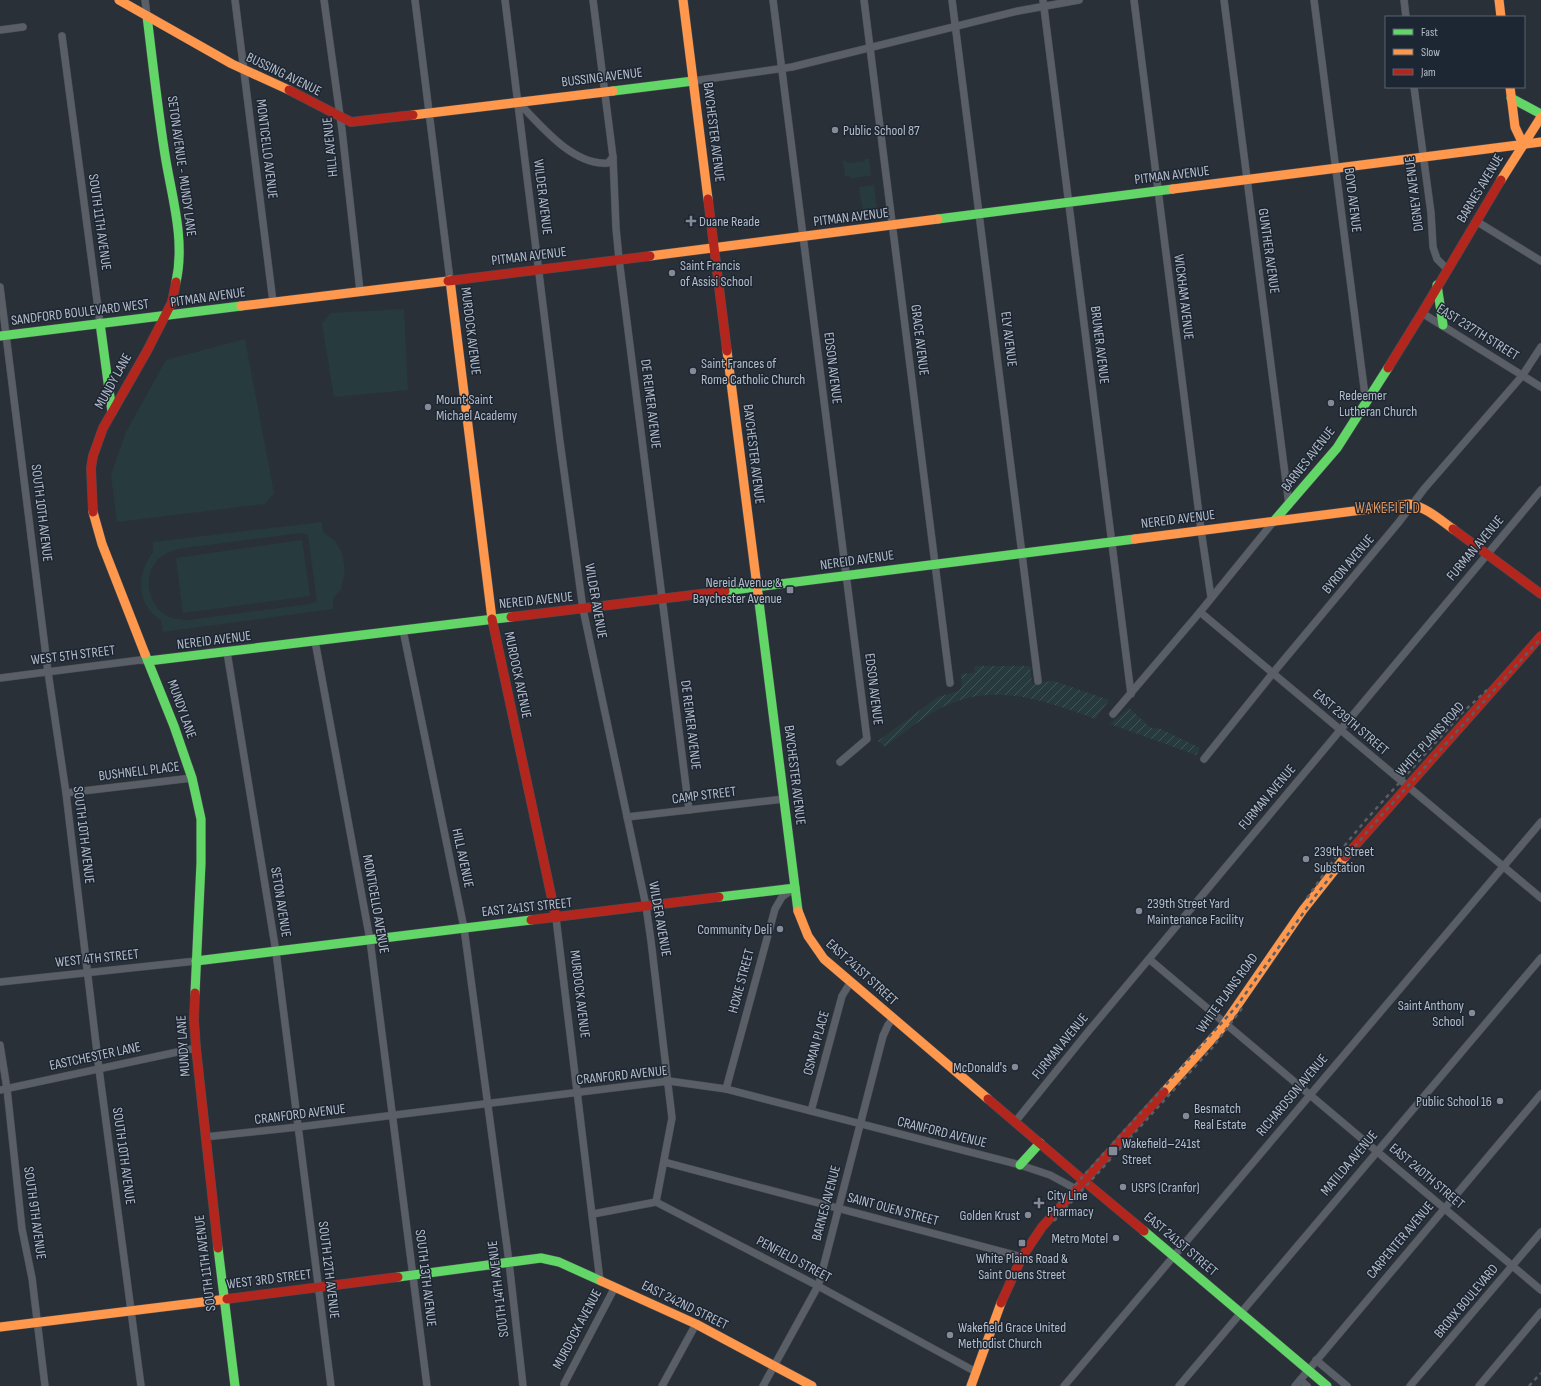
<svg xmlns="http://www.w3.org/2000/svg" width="1541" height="1386" font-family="'Sofia Sans Condensed',sans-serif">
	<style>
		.green { fill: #273a3e; fill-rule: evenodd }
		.garden { fill: url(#garden-furrows) }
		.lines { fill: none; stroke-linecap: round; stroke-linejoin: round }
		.street-casing { stroke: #484c53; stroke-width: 8 }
		.fast-casing { stroke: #484c53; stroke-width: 10 }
		.slow-casing { stroke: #484c53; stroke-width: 10 }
		.jam-casing { stroke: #484c53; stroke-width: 10 }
		.street { stroke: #5a5e66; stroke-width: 7 }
		.fast { stroke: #63d668; stroke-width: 9 }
		.slow { stroke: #ff974d; stroke-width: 9 }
		.jam { stroke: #b3261e; stroke-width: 9 }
		.rail { stroke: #595d64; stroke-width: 2.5; stroke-dasharray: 4 4; stroke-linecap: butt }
		.poi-dot { fill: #848b96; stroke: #1d2633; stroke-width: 1.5 }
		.labels { text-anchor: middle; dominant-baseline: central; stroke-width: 3; stroke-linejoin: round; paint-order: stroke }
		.street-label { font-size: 14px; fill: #b4bcc9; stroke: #1d2633 }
		.poi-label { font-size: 14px; fill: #b4bcc9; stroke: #1d2633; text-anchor: start }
		.neighbourhood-label { font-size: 15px; letter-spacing: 1px; fill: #d59563; stroke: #1d2633 }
	</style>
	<defs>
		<pattern id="garden-furrows" width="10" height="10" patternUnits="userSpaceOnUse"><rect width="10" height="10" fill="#273a3e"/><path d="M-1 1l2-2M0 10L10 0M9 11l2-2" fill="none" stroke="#445559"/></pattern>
	</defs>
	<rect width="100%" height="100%" fill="#2a3038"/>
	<g class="green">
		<path d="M865,159H869L871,176L850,178L849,176H845L843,161H846L847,163L865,161Z"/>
		<path d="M874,185L877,211L863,213L859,187Z"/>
		<path d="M404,309L408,390L334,397L322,323L331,313Z"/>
		<path d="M245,339L274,493L265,504L117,522L111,475L126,432L166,360Z"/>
		<path d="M322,522L323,532L335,541L342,553L345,571L341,589L333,599V609L163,632L161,620C136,605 136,574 153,552V542ZM299,533L308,535L317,601L310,604L188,620C181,620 174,619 167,616C149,606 142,578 156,562C161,555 169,552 177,549Z"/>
		<path d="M302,540L310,596L183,613L176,558Z"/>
	</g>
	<g class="garden">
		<path d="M974,666H1030L1032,683L1054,681L1109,700L1095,719C1042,700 991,680 937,710C919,720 902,734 885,747L878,741L938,697L959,691L962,685L961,674L975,673Z"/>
		<path d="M1129,708L1150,727L1156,729L1159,728L1200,748L1196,755L1110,724Z"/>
	</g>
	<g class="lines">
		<g class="street-casing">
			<g id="street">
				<path d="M145,0L147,16"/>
				<path d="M235,0L273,302"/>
				<path d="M324,0L342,130L360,291"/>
				<path d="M415,0L450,280"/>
				<path d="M505,0L560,442L583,609L646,906L651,941L672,1118L656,1202"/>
				<path d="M593,0L613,157L616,228L619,259L689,810"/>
				<path d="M773,0L867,739L840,762"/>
				<path d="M864,0L950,683"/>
				<path d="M952,0L1038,681"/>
				<path d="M1043,0L1131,694"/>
				<path d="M1134,0L1201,530L1211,597"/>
				<path d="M1224,0L1289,505"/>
				<path d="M1314,0L1366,403"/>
				<path d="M1404,0L1406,17"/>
				<path d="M0,30L23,27"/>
				<path d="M62,36L100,323"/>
				<path d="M693,81L792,67L1018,11L1079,0"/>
				<path d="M1414,87L1431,213L1433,247L1437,259L1447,269"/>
				<path d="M518,102C540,125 573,166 608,163L613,157"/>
				<path d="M1476,221L1541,261"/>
				<path d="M0,287L48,672L66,793L99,1069L141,1386"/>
				<path d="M1422,313L1541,387"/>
				<path d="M1200,612L1541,898"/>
				<path d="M403,630L464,928L509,1262L523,1386"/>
				<path d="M315,641L370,940L427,1386"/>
				<path d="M227,652L276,952L331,1386"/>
				<path d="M0,678L140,660L148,661"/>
				<path d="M1113,714L1200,612L1274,521"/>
				<path d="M1204,759L1273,673L1399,522L1424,489L1522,376L1541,347"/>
				<path d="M66,793L192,778"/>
				<path d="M627,817L784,799"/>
				<path d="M556,918L600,1281"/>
				<path d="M1149,959L1541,1290"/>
				<path d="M0,982L196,961"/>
				<path d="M0,1045L7,1089L22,1229L32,1278L45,1386"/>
				<path d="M726,1089L775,909L782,897L793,889"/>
				<path d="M0,1090L196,1048"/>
				<path d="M811,1111L842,996L850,983"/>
				<path d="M1015,1122L1087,1033L1541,490"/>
				<path d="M205,1137L298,1127L669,1081L726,1089L1020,1165L1050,1175L1076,1189"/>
				<path d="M664,1162L1022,1257"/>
				<path d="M593,1214L656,1202L818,1286L976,1372"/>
				<path d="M1316,1360L1347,1386"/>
				<path d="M1300,1380L1307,1386"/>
				<path d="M564,1384L615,1287"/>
				<path d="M662,1386L696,1324"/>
				<path d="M763,1386L818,1286L821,1276L883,1036L888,1025L893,1018"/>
				<path d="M1064,1386L1541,822"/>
				<path d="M1179,1386L1541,958"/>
				<path d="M1295,1386L1541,1094"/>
				<path d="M1410,1386L1541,1232"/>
				<path d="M1479,1386L1541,1312"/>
			</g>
		</g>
		<g class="fast-casing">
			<g id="fast">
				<path d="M147,16C153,64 158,113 166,161C173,201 185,242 176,282"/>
				<path d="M613,91L693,81"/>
				<path d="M1511,98L1541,114"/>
				<path d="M938,219L1173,189"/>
				<path d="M1437,285L1443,325"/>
				<path d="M100,323L112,412"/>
				<path d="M0,336L241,306"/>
				<path d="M1274,521L1337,448L1388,368"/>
				<path d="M725,591L1135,539"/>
				<path d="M758,594L798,911"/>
				<path d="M145,654L174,726L192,778L201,819V863L195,993"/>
				<path d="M148,661L511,617"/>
				<path d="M719,897L795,888"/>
				<path d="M196,961L531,920"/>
				<path d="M1020,1165L1040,1143"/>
				<path d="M1144,1231L1327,1386"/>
				<path d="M218,1248L235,1386"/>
				<path d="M398,1277L541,1258L559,1262L601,1281"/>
			</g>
		</g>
		<g class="slow-casing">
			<g id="slow">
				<path d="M119,0L232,64L289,90"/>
				<path d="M683,0L708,199"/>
				<path d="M1499,0L1501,17"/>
				<path d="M1510,87L1515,127L1523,144"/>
				<path d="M413,115L613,91"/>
				<path d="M1501,180L1541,117"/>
				<path d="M1173,189L1541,142"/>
				<path d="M650,256L938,219"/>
				<path d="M450,280L492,619"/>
				<path d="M241,306L448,281"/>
				<path d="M727,351L758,594"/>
				<path d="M93,512L102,544L145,654"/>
				<path d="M1135,539L1409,504C1426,507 1439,519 1453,529"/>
				<path d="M798,911L808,936L824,959L988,1099"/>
				<path d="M1164,1092L1221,1029L1303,910L1345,857"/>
				<path d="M601,1281L696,1324L812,1386"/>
				<path d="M0,1327L227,1299"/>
				<path d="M971,1386L1001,1303"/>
			</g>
		</g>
		<g class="jam-casing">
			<g id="jam">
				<path d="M289,90L351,122L413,115"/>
				<path d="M708,199L727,351"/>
				<path d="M448,281L650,256"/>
				<path d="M1388,368L1422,313L1501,180"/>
				<path d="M93,512L91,468L93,456L103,428L147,351L172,302L176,282"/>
				<path d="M1453,529L1541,594"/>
				<path d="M511,617L725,591"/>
				<path d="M492,619L556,918"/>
				<path d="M1345,857L1541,636"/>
				<path d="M531,920L719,897"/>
				<path d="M195,993L194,1020L196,1048L218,1248"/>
				<path d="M988,1099L1084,1181L1042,1227L1022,1257L1001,1303"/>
				<path d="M1144,1231L1084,1181L1164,1092"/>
				<path d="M227,1299L398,1277"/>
			</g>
		</g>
		<use href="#street" class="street"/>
		<use href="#fast" class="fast"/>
		<use href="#slow" class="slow"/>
		<use href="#jam" class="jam"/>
		<g class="rail">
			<path d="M1307,898L1340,851L1365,821L1463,712L1487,690"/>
			<path d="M1048,1215L1236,1007L1316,895L1343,861L1371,827L1541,638"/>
			<path d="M1054,1221L1212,1048L1243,1007"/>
			<path d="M1529,1386L1541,1373"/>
		</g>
	</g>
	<g class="poi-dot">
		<circle cx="835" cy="130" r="4"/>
		<path d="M689 215h4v4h4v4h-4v4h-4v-4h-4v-4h4z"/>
		<circle cx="672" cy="273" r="4"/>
		<circle cx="693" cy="371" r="4"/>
		<circle cx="1331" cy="403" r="4"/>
		<circle cx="428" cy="407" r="4"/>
		<rect x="786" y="586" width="8" height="8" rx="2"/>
		<circle cx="1306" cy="859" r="4"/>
		<circle cx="1139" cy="911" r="4"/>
		<circle cx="780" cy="929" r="4"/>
		<circle cx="1472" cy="1013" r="4"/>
		<circle cx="1015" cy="1067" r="4"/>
		<circle cx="1500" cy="1101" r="4"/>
		<circle cx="1186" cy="1116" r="4"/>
		<rect x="1108" y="1146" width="10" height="10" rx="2"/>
		<circle cx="1123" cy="1187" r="4"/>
		<path d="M1037 1197h4v4h4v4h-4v4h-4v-4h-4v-4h4z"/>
		<circle cx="1028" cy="1215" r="4"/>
		<circle cx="1116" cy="1238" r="4"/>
		<rect x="1018" y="1239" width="8" height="8" rx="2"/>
		<circle cx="950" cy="1335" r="4"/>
	</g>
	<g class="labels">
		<g class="street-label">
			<text transform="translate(284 74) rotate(26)">BUSSING AVENUE</text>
			<text transform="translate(602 77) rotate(-7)">BUSSING AVENUE</text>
			<text transform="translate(714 132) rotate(83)">BAYCHESTER AVENUE</text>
			<text transform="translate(330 147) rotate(-96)">HILL AVENUE</text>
			<text transform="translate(267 149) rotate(83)">MONTICELLO AVENUE</text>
			<text transform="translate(182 166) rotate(82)">SETON AVENUE - MUNDY LANE</text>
			<text transform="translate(1172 175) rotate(-7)">PITMAN AVENUE</text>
			<text transform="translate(1480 188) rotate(-59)">BARNES AVENUE</text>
			<text transform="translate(1414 194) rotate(-97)">DIGNEY AVENUE</text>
			<text transform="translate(543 197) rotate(83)">WILDER AVENUE</text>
			<text transform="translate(1353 200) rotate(83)">BOYD AVENUE</text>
			<text transform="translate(851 217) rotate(-7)">PITMAN AVENUE</text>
			<text transform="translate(100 222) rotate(82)">SOUTH 11TH AVENUE</text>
			<text transform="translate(1269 251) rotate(82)">GUNTHER AVENUE</text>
			<text transform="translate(529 256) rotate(-7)">PITMAN AVENUE</text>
			<text transform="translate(208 297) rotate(-8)">PITMAN AVENUE</text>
			<text transform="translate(1184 297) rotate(83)">WICKHAM AVENUE</text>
			<text transform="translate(80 312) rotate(-7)">SANDFORD BOULEVARD WEST</text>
			<text transform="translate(471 331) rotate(83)">MURDOCK AVENUE</text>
			<text transform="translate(1478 332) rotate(32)">EAST 237TH STREET</text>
			<text transform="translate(1009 339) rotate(83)">ELY AVENUE</text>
			<text transform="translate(920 340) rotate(83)">GRACE AVENUE</text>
			<text transform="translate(1100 345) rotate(83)">BRUNER AVENUE</text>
			<text transform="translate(833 368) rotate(83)">EDSON AVENUE</text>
			<text transform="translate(113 381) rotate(-61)">MUNDY LANE</text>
			<text transform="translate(651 404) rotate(83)">DE REIMER AVENUE</text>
			<text transform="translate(754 454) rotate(83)">BAYCHESTER AVENUE</text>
			<text transform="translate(1308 459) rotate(-52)">BARNES AVENUE</text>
			<text transform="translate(42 513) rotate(83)">SOUTH 10TH AVENUE</text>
			<text transform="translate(1178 519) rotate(-7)">NEREID AVENUE</text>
			<text transform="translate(1475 548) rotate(-50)">FURMAN AVENUE</text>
			<text transform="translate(857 560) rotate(-8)">NEREID AVENUE</text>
			<text transform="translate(1348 564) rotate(-50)">BYRON AVENUE</text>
			<text transform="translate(536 600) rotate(-6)">NEREID AVENUE</text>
			<text transform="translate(596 601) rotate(80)">WILDER AVENUE</text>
			<text transform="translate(214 640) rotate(-7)">NEREID AVENUE</text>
			<text transform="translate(73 655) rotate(-7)">WEST 5TH STREET</text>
			<text transform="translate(518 675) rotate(78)">MURDOCK AVENUE</text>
			<text transform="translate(874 689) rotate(83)">EDSON AVENUE</text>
			<text transform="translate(182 709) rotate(70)">MUNDY LANE</text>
			<text transform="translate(1351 722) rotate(40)">EAST 239TH STREET</text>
			<text transform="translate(691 725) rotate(83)">DE REIMER AVENUE</text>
			<text transform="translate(1430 739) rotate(-48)">WHITE PLAINS ROAD</text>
			<text transform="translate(139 771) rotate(-7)">BUSHNELL PLACE</text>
			<text transform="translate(795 775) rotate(83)">BAYCHESTER AVENUE</text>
			<text transform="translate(704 795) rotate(-7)">CAMP STREET</text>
			<text transform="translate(1267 797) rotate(-50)">FURMAN AVENUE</text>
			<text transform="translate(84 835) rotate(83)">SOUTH 10TH AVENUE</text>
			<text transform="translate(463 858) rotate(78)">HILL AVENUE</text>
			<text transform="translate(281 902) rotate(81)">SETON AVENUE</text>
			<text transform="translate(376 904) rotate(80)">MONTICELLO AVENUE</text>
			<text transform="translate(527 907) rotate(-6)">EAST 241ST STREET</text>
			<text transform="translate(660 919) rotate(80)">WILDER AVENUE</text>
			<text transform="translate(97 958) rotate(-6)">WEST 4TH STREET</text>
			<text transform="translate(862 972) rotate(42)">EAST 241ST STREET</text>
			<text transform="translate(741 981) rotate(-75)">HOXIE STREET</text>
			<text transform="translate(1227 993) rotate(-54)">WHITE PLAINS ROAD</text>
			<text transform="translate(580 994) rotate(83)">MURDOCK AVENUE</text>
			<text transform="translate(816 1043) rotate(-75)">OSMAN PLACE</text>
			<text transform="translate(183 1046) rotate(-94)">MUNDY LANE</text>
			<text transform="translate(1060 1046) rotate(-51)">FURMAN AVENUE</text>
			<text transform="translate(95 1056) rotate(-12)">EASTCHESTER LANE</text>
			<text transform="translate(622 1075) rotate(-6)">CRANFORD AVENUE</text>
			<text transform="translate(1292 1095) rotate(-50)">RICHARDSON AVENUE</text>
			<text transform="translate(300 1114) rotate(-7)">CRANFORD AVENUE</text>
			<text transform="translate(942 1132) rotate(14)">CRANFORD AVENUE</text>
			<text transform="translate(124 1156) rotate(82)">SOUTH 10TH AVENUE</text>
			<text transform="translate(1349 1163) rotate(-50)">MATILDA AVENUE</text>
			<text transform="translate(1427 1176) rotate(40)">EAST 240TH STREET</text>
			<text transform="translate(826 1203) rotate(-75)">BARNES AVENUE</text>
			<text transform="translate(893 1209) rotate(15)">SAINT OUEN STREET</text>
			<text transform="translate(35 1213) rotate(82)">SOUTH 9TH AVENUE</text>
			<text transform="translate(1400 1240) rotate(-50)">CARPENTER AVENUE</text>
			<text transform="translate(1181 1244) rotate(40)">EAST 241ST STREET</text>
			<text transform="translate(794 1259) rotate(28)">PENFIELD STREET</text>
			<text transform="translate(205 1263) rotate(-97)">SOUTH 11TH AVENUE</text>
			<text transform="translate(329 1270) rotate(83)">SOUTH 12TH AVENUE</text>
			<text transform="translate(426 1278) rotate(83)">SOUTH 13TH AVENUE</text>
			<text transform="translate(269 1279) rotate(-7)">WEST 3RD STREET</text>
			<text transform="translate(498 1289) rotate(-97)">SOUTH 14TH AVENUE</text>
			<text transform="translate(1466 1301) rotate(-50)">BRONX BOULEVARD</text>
			<text transform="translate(685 1305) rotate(26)">EAST 242ND STREET</text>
			<text transform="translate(577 1329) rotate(-62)">MURDOCK AVENUE</text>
		</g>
		<g class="poi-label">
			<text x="843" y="130">Public School 87</text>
			<text x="699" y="221">Duane Reade</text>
			<text x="680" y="265">Saint Francis<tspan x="680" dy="16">of Assisi School</tspan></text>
			<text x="701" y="363">Saint Frances of<tspan x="701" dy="16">Rome Catholic Church</tspan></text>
			<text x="1339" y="395">Redeemer<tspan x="1339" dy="16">Lutheran Church</tspan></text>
			<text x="436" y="399">Mount Saint<tspan x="436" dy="16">Michael Academy</tspan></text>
			<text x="782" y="582" text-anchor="end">Nereid Avenue &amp;<tspan x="782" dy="16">Baychester Avenue</tspan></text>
			<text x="1314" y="851">239th Street<tspan x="1314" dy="16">Substation</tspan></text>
			<text x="1147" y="903">239th Street Yard<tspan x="1147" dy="16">Maintenance Facility</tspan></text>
			<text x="772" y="929" text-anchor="end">Community Deli</text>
			<text x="1464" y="1005" text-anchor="end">Saint Anthony<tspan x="1464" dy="16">School</tspan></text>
			<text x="1007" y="1067" text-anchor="end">McDonald's</text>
			<text x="1492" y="1101" text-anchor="end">Public School 16</text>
			<text x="1194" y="1108">Besmatch<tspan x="1194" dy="16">Real Estate</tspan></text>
			<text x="1122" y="1143">Wakefield–241st<tspan x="1122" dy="16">Street</tspan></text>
			<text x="1131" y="1187">USPS (Cranfor)</text>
			<text x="1047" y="1195">City Line<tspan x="1047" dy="16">Pharmacy</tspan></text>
			<text x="1020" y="1215" text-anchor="end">Golden Krust</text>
			<text x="1108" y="1238" text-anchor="end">Metro Motel</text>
			<text x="1022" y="1258" text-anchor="middle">White Plains Road &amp;<tspan x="1022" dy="16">Saint Ouens Street</tspan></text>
			<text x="958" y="1327">Wakefield Grace United<tspan x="958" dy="16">Methodist Church</tspan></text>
		</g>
		<g class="neighbourhood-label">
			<text x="1388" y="508">WAKEFIELD</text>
		</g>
	</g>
	<rect x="1385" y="16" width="140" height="72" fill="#1d2633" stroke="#59626f"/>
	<rect x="1393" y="29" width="20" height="6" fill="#63d668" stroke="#59626f"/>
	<text x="1421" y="36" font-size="12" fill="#b4bcc9">Fast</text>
	<rect x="1393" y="49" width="20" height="6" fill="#ff974d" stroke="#59626f"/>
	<text x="1421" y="56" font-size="12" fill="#b4bcc9">Slow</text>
	<rect x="1393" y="69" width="20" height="6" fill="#b3261e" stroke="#59626f"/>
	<text x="1421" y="76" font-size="12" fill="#b4bcc9">Jam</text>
</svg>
